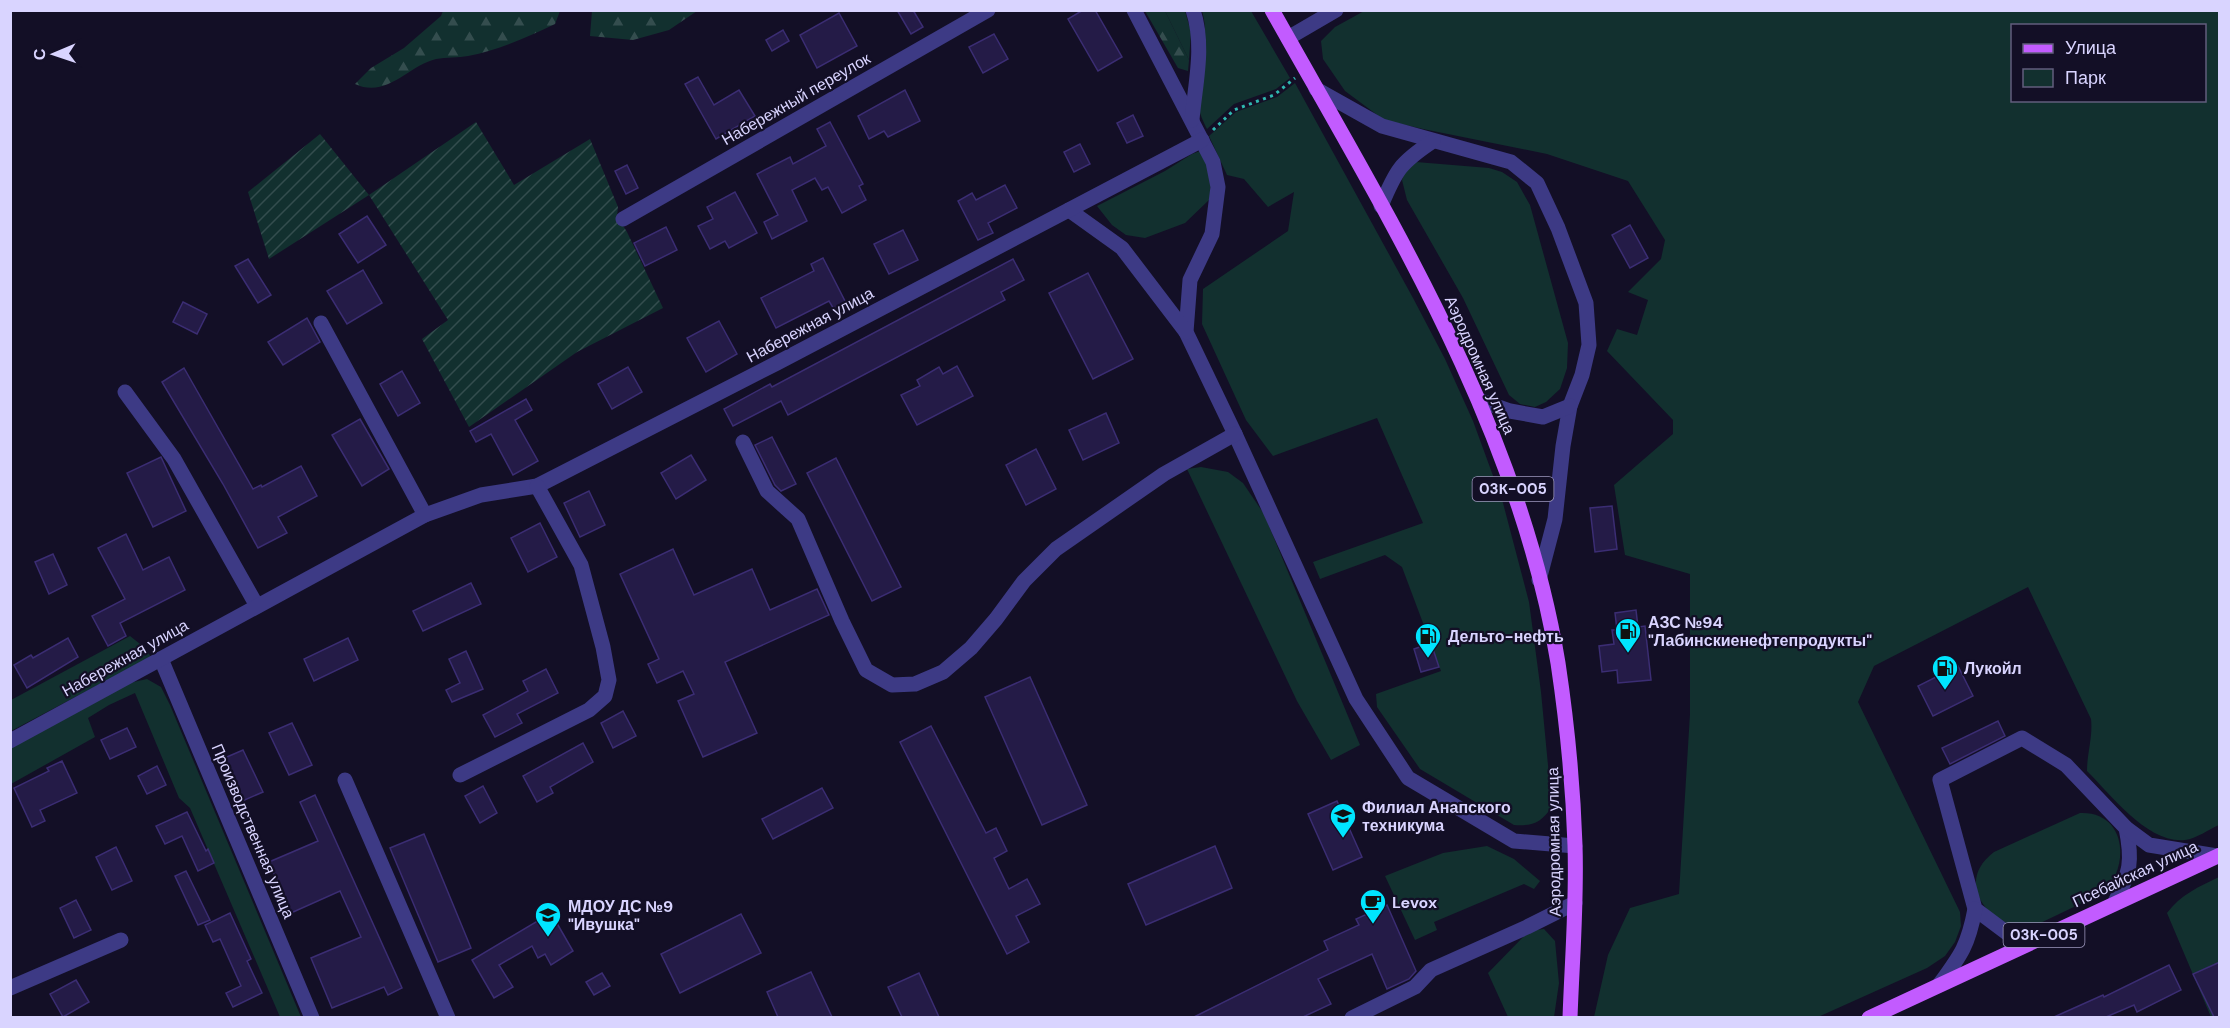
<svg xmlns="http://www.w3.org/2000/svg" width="2230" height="1028" font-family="'DM Sans',sans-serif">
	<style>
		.green { fill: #12302f; fill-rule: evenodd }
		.forest { fill: url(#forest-firs) }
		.garden { fill: url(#garden-furrows) }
		.building { fill: #241b47; stroke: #3b2d73; stroke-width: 1.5 }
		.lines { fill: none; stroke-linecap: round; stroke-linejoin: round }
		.path { stroke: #2fb8b0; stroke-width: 3; stroke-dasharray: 3 4.5; stroke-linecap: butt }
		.minor { stroke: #3d3a85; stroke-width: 15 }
		.major { stroke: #c25bff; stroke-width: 15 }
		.labels { text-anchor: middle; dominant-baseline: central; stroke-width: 4.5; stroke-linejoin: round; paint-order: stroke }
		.shield { fill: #130f26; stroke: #9e99be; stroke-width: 1.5 }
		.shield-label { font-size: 15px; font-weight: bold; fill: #d9d4ff }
		.street-label { font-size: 16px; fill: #d9d4ff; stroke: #130f26 }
		.poi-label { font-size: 16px; font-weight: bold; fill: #d9d4ff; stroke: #130f26; text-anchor: start }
	</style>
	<defs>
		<pattern id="forest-firs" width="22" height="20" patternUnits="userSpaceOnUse" patternTransform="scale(1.5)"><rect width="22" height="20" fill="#12302f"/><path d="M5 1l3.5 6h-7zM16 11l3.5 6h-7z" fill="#344d4e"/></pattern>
		<pattern id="garden-furrows" width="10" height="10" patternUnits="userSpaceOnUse" patternTransform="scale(1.5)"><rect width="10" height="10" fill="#12302f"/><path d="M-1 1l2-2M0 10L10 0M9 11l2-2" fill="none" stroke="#344d4e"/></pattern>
	</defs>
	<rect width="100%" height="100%" fill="#130f26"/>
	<g class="green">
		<path d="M1366,10L2219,11V825C2209,829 2196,839 2185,840C2148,844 2111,795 2087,771C2087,753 2093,737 2091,719L2028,587L1874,666L1858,702L1960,912L1961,926L1955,942L1945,956L1927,968L1818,1017H1594L1608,955L1630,908L1679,894L1690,714V574L1625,555L1614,485L1673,434V420L1607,351L1617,329L1637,335L1648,300L1628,292L1661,259L1665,240L1628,181L1547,154L1423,129L1384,120L1345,91L1323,59L1321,41L1335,27ZM2012,26H2204V100H2012Z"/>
		<path d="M1165,11H1185L1191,32L1189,60Z"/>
		<path d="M1202,11H1251L1290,78L1276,89L1234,104L1207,129C1204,123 1200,115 1199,108C1194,75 1212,44 1202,11Z"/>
		<path d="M1295,83L1413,298L1445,359L1473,421L1503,503L1529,602L1541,692L1552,807C1540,823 1534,826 1514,825L1420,769L1377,707L1376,694L1441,671L1402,567L1385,555L1320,579L1313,562L1423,523L1377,418L1273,456L1246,420L1202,324L1203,289L1288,231L1294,192L1268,207L1244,179L1227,175L1209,136L1236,112L1277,97Z"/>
		<path d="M1203,150L1211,183L1210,199L1185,223L1145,238L1126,235L1112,225L1097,206L1165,171L1192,154Z"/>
		<path d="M1416,162L1489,168L1502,172L1517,182L1530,205L1568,343L1567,368L1560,389L1546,402L1535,407L1520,404L1509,395L1463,298L1407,200L1402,180L1406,169Z"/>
		<path d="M1201,467L1228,472L1243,483L1264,514L1360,745L1331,760L1297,701L1187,469Z"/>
		<path d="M130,636L145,648L151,657L11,731V700Z"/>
		<path d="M147,679L161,687L170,705L301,1017H280L190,808L179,798L135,693L109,705L88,718L95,737L11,784L10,748L125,684Z"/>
		<path d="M2080,813C2126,811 2131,866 2103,893L2028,929C1987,925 1954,882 1994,852Z"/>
		<path d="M1487,846L1514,859L1540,881L1534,889L1524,884L1434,922L1437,930L1415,940L1385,876L1443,853Z"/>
		<path d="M2219,877V1017H2211L2167,913C2180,895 2200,886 2219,877Z"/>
		<path d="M1544,929L1555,941L1559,983L1554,1017H1508L1488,973L1529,931Z"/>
	</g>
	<g class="forest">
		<path d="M443,11V10L560,11L555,24C527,37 499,50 468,56C458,58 446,57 436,59C409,65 387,99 355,84L371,68L404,48L441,16Z"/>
		<path d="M592,11V10L697,11L669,30L633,40L590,36Z"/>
		<path d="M1145,11H1165L1189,60L1188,71L1178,68Z"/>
	</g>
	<path class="garden" d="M476,122L514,185L590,139L618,207L617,216L627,232L663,308L577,352L469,427L422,339L448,320L369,195L269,259L248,192L320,134L369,195Z"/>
	<g class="building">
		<path d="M897,10H913L923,27L911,34Z"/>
		<path d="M1083,10H1095L1122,57L1098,71L1068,19Z"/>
		<path d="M839,13L857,46L817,68L800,35Z"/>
		<path d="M783,30L789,41L772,51L766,40Z"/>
		<path d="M994,34L1008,59L983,73L969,47Z"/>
		<path d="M698,77L714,105L739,90L755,116L716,139L685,84Z"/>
		<path d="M905,90L920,121L888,137L884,131L869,139L858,116Z"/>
		<path d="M1133,115L1143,136L1127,143L1117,123Z"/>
		<path d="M830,122L863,184L859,186L866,200L842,213L828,187L822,190L815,178L792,190L807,221L772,239L764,222L778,215L757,174L790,157L793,164L826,146L817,129Z"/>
		<path d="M1080,144L1090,164L1074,172L1064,152Z"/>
		<path d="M627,165L638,188L626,194L615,171Z"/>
		<path d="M1005,185L1017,208L988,223L993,233L978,240L958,201L972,193L976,200Z"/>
		<path d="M735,192L757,233L729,248L725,241L710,249L698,226L713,219L707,207Z"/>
		<path d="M367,216L386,245L358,263L339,234Z"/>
		<path d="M1630,225L1648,258L1630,268L1612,235Z"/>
		<path d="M666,227L677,250L645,266L634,243Z"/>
		<path d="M903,230L918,260L889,274L874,244Z"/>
		<path d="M823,258L847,305L835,311L829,301L776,328L761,298L814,271L811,264Z"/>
		<path d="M248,259L271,295L258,303L235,266Z"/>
		<path d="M1013,259L1024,280L1001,292L1005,300L788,415L781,401L733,426L724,409L770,384L772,387Z"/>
		<path d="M363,270L382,303L347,324L327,291Z"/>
		<path d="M1088,273L1133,359L1093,379L1049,293Z"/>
		<path d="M183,302L207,314L197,334L173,322Z"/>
		<path d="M307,318L320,342L283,365L268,342Z"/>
		<path d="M719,321L737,354L706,372L687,338Z"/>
		<path d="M957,366L973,396L917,425L901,395L920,386L917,380L939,367L943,374Z"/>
		<path d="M628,367L642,392L612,409L598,384Z"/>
		<path d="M184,368L253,489L261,485L262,487L301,466L317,496L278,517L287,533L258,548L223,484L162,382Z"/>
		<path d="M402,371L420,403L398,416L380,384Z"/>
		<path d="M526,399L532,410L515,420L538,461L513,475L491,434L476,442L470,431Z"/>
		<path d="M1106,413L1119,443L1083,460L1069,430Z"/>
		<path d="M360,419L389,469L362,486L332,435Z"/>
		<path d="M772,437L796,484L781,491L775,485L755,445Z"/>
		<path d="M1036,449L1056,489L1026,505L1006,465Z"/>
		<path d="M691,455L706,480L676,499L661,473Z"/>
		<path d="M161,457L186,511L153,527L127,473Z"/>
		<path d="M836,458L901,587L872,601L807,473Z"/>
		<path d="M589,491L605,525L580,537L564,503Z"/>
		<path d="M1612,506L1617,549L1595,552L1590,508Z"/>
		<path d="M540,523L557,557L528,572L511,538Z"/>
		<path d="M126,534L143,570L169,557L185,590L120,623L126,636L108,646L92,616L125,599L98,548Z"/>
		<path d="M673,549L694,595L752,569L770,610L817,589L829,615L725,662L757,733L703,757L678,701L694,694L683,671L657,683L648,664L659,659L620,574Z"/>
		<path d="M53,554L67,585L49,594L35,562Z"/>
		<path d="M471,583L481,604L423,631L413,611Z"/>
		<path d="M1636,610L1638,627L1645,626L1651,680L1618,683L1617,670L1602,672L1599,646L1614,644L1612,630H1617L1615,613Z"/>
		<path d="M68,638L78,657L27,688L14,665L31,655L33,658Z"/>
		<path d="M348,638L358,660L314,681L304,659Z"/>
		<path d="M1431,643L1439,667L1421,672L1414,649Z"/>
		<path d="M466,651L483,689L452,702L446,690L460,683L449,659Z"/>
		<path d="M1958,666L1973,696L1933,716L1918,686Z"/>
		<path d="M546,669L558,693L517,714L522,723L495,737L483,715L528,691L523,681Z"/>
		<path d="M1030,677L1087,805L1042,825L985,697Z"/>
		<path d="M623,711L636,736L613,748L601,723Z"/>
		<path d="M1998,721L2005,736L1950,764L1942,748Z"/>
		<path d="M292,723L312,765L289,775L269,733Z"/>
		<path d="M931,726L986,833L996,828L1007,851L994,858L1009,889L1027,879L1040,904L1016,916L1029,942L1007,954L900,742Z"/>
		<path d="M127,728L136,747L110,759L101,740Z"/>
		<path d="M583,743L593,762L550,787L553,793L537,802L523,776Z"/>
		<path d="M243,750L263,792L240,802L220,760Z"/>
		<path d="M62,761L77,793L40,810L45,821L32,827L14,788L49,771L47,768Z"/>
		<path d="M157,766L166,785L147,794L138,776Z"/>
		<path d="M483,786L497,813L480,823L465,796Z"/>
		<path d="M822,788L833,808L773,839L762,819Z"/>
		<path d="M315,795L402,988L388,995L384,987L332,1008L311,958L361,937L340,891L291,913L269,862L318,841L300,802Z"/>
		<path d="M1337,801L1362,857L1333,870L1308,814Z"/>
		<path d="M187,812L206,851L208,849L214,863L198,871L182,836L165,844L156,826Z"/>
		<path d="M424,834L471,948L438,962L390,848Z"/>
		<path d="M1215,846L1232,888L1146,925L1128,884Z"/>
		<path d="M116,847L132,881L112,890L96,857Z"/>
		<path d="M186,871L210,920L198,925L175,876Z"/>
		<path d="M76,900L91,930L74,938L60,908Z"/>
		<path d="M1387,905L1416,971L1409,979L1387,989L1372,954L1318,979L1331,1004L1303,1017H1194L1328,950L1324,941L1359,925L1356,919Z"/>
		<path d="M230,913L251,959L247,961L262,993L233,1007L226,993L241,986L220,939L213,942L205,925Z"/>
		<path d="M551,913L573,951L551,965L545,954L538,958L532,946L499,965L513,987L494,998L472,960Z"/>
		<path d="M741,914L761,953L680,993L661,954Z"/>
		<path d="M2220,962V1017H2214L2193,974Z"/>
		<path d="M2169,965L2181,990L2137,1012L2134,1005L2106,1017H2054L2103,995L2104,997Z"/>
		<path d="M811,972L832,1017H778L767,992Z"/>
		<path d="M602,973L610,986L594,995L586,982Z"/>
		<path d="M919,973L939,1017H902L888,987Z"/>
		<path d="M76,980L89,1002L63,1017L50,994Z"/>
	</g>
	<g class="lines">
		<path class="path" d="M1213,130L1234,110L1274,95L1295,78"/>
		<g class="minor">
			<path d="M1134,10L1213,162L1218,187L1212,234L1190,280L1186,332L1235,434L1356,699L1408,778L1514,841L1575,846"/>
			<path d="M1288,38L1336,10"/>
			<path d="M1316,89L1382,126L1511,162L1537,183L1558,228L1586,303L1589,345L1582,375L1570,406L1563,446L1555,519L1539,580"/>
			<path d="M1192,120C1195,84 1205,46 1193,10"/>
			<path d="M1381,206C1396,170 1400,163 1433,141"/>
			<path d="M1069,210L1122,248L1186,332"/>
			<path d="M623,219L988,10"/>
			<path d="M321,323L425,515"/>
			<path d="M125,392L174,459L257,606"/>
			<path d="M1479,400L1510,411L1543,417L1570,406"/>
			<path d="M743,442L767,491L798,519L842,621L866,670L892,685L915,684L943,672L971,648L996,619L1024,581L1056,549L1164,474L1235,434"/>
			<path d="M161,659L312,1018"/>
			<path d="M10,741L425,515L481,495L537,486L777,363L1202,140"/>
			<path d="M460,775L589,710L605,696L609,680L603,647L581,565L537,486"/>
			<path d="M345,780L448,1018"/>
			<path d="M2115,902C2130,872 2133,862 2126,828"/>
			<path d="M2023,945L1975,909L1940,780L2022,738L2066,765L2126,828L2149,845L2217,856"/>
			<path d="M1939,985C1961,955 1968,946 1975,909"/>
			<path d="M10,988L121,940"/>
			<path d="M1352,1018L1415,987L1431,970L1527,927L1575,903"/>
		</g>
		<g class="major">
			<path d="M1272,10C1388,217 1519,425 1558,663C1567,723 1573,784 1575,845C1577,903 1572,960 1570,1018"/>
			<path d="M1869,1018L2220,855"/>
		</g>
	</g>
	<defs>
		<g id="fuel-pin" transform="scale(1.35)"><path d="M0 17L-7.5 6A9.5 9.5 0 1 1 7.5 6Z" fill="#00e5ff" stroke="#130f26"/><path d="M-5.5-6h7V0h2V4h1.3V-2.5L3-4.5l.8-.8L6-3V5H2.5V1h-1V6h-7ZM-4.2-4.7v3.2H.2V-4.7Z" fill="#111"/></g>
		<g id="university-pin" transform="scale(1.35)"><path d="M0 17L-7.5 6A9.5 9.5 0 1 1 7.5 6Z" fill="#00e5ff" stroke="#130f26"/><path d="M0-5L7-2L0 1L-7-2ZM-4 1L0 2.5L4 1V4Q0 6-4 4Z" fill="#111"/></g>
		<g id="cafe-pin" transform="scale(1.35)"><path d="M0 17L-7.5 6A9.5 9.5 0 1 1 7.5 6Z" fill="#00e5ff" stroke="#130f26"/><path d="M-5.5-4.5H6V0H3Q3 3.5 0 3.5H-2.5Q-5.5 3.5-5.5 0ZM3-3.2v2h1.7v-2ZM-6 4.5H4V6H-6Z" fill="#111"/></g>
		<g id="school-pin" transform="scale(1.35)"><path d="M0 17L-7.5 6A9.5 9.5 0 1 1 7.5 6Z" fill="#00e5ff" stroke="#130f26"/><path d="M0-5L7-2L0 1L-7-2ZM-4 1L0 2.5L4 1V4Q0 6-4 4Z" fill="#111"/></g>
	</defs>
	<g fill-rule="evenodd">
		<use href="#fuel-pin" x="1628" y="631"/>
		<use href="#fuel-pin" x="1428" y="636"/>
		<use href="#fuel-pin" x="1945" y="668"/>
		<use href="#university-pin" x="1343" y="816"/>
		<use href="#cafe-pin" x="1373" y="902"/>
		<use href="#school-pin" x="548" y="915"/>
	</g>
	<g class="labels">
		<g class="shield">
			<rect x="1472.5" y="477" width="81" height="24" rx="4.5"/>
			<rect x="2003.5" y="923" width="81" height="24" rx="4.5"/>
		</g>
		<g class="shield-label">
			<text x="1513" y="489">03К-005</text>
			<text x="2044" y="935">03К-005</text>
		</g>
		<g class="street-label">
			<text transform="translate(796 99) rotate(-30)">Набережный переулок</text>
			<text transform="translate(810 325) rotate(-28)">Набережная улица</text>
			<text transform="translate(1480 365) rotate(66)">Аэродромная улица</text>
			<text transform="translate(125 658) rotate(-29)">Набережная улица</text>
			<text transform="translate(253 831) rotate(67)">Производственная улица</text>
			<text transform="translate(1554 842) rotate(-91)">Аэродромная улица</text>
			<text transform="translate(2135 874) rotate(-25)">Псебайская улица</text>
		</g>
		<g class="poi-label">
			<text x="1648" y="622">АЗС №94<tspan x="1648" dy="18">"Лабинскиенефтепродукты"</tspan></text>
			<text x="1448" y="636">Дельто-нефть</text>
			<text x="1964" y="668">Лукойл</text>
			<text x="1362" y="807">Филиал Анапского<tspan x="1362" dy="18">техникума</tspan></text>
			<text x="1392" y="902">Levox</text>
			<text x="568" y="906">МДОУ ДС №9<tspan x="568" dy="18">"Ивушка"</tspan></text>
		</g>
	</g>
	<rect width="2230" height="1028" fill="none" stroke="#d9d4ff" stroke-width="24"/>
	<rect x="2011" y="24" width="195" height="78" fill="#130f26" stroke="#625e7d" stroke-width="1.5"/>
	<rect x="2023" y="44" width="30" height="9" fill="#c25bff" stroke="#625e7d" stroke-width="1.5"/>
	<text x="2065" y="54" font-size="18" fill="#d9d4ff">Улица</text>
	<rect x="2023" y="69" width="30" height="18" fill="#12302f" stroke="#625e7d" stroke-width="1.5"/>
	<text x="2065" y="84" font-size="18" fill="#d9d4ff">Парк</text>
	<g transform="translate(54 54) rotate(268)" stroke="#130f26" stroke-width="4.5" paint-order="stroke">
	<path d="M0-4.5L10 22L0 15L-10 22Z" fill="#d9d4ff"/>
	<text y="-9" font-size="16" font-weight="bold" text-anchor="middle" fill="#d9d4ff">С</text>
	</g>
</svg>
